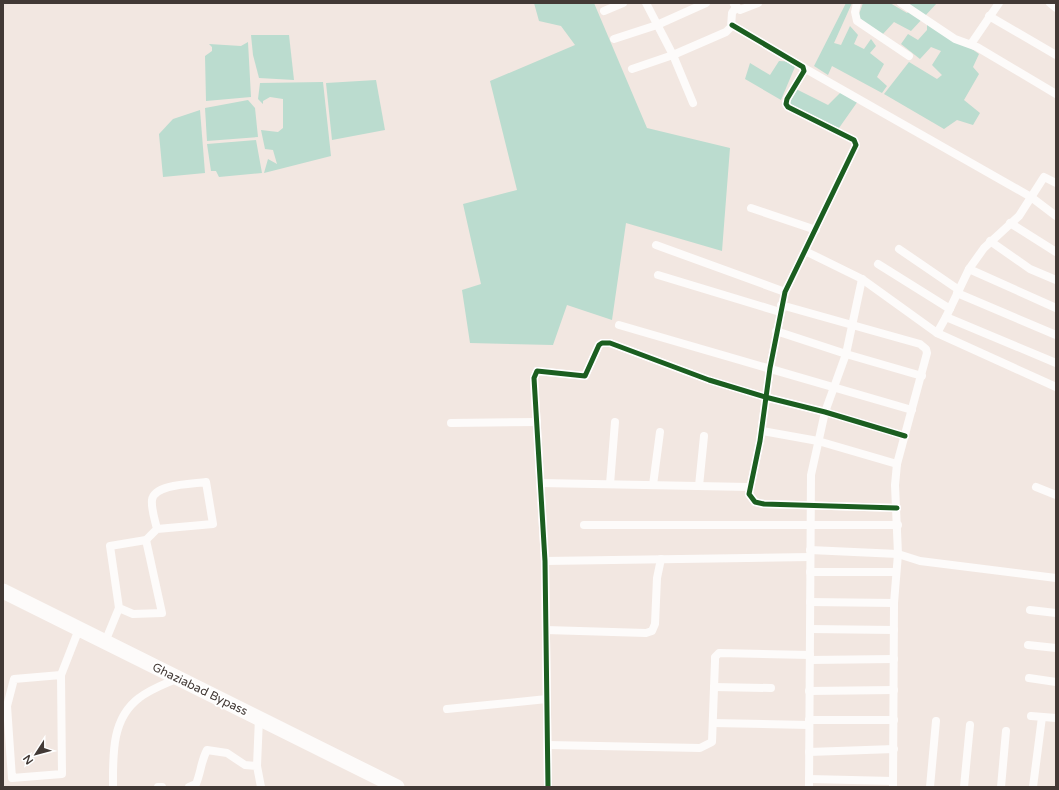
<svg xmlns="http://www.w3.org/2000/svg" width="1059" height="790" font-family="'Varela Round',sans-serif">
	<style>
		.water { fill: #bbdccf }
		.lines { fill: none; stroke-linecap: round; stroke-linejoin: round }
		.street { stroke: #fdfbfa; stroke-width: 8 }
		.highway { stroke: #fdfbfa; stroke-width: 15 }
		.cycleway-casing { stroke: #fff; stroke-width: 8 }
		.cycleway { stroke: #1b5e20; stroke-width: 5 }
		.labels { text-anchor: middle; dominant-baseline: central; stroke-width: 4; stroke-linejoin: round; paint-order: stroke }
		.street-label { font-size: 12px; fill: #423935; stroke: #fff }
	</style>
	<rect width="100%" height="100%" fill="#f2e7e1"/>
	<g class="water">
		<path d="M534,3H594L647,128L730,148L722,251L626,223L612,320L567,305L553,345L470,343L462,290L481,284L463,204L517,190L490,81L575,45L561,26L539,21Z"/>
		<path d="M846,3H852L834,43L841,45L850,26L858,35L854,44L864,49L871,39L876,46L870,53L884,64L877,77L887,86L882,93L832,66L828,75L814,66Z"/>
		<path d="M863,3H890L907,13L913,7L908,3H937L911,31L894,22L882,35L858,17Z"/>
		<path d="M927,18L979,54L973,67L979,74L964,100L980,113L973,125L957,120L944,129L884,94L909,62L937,79L942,75L932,65L941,51L931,47L920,59L901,44L908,34L918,40L927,30Z"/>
		<path d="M251,35H289L294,80L259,78L253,55Z"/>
		<path d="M248,42L251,97L206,101L205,56L212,51V47L209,44L241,46Z"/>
		<path d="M779,61L797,62L781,100L745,79L750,63L770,75Z"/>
		<path d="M376,80L385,130L332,140L326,83Z"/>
		<path d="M323,82L331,156L264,173L268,159L277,164L273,150L265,149L261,130L278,132L283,128V99L270,97L263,101V104L258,99L260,83Z"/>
		<path d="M796,89L828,105L843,90L858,101L839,128L787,108Z"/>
		<path d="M248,100L255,108L258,137L207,141L205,108Z"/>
		<path d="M200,110L205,173L163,177L159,134L173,119Z"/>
		<path d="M256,140L262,173L219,177L216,171H211L207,144Z"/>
	</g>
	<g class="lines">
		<g class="street">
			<path d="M646,3L673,55L693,103"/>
			<path d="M857,3L855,12L857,21L909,56"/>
			<path d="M901,3L955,39L977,47L1056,94"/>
			<path d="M1050,3L1056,8"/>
			<path d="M734,4L740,10L758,3"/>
			<path d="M604,11L623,3"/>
			<path d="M989,16L1056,55"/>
			<path d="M732,25L803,67L804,71L787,99L786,104L788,107L854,140L856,145L785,292L770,368L760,441L749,494L755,502L764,504L897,508"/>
			<path d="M614,39L657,25L706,3"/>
			<path d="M971,44L999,3"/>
			<path d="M804,68L1031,197L1056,216"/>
			<path d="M632,69L673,55L726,32L731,27L732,13L736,7"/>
			<path d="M751,208L816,230"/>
			<path d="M1010,223L1056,252"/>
			<path d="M990,241L1030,269L1056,280"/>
			<path d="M656,245L785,292"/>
			<path d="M899,249L959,290"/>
			<path d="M805,251L862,279L937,333L1056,387"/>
			<path d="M878,264L950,309"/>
			<path d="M969,269L1056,308"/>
			<path d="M658,275L780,312"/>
			<path d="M957,293L1056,335"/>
			<path d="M781,305L920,344L926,349L927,353L897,464L895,485L898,554L894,603L893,787"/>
			<path d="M946,317L1056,363"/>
			<path d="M619,325L912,410"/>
			<path d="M776,331L846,354L922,376"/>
			<path d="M937,333L946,317L969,269L984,248L1019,216L1044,177L1056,183"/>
			<path d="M451,423L537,422"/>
			<path d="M762,431L818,441L897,464"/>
			<path d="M541,483L749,487"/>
			<path d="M610,484L615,422"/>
			<path d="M653,485L660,432"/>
			<path d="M699,486L704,436"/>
			<path d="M1036,487L1056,495"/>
			<path d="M584,525H898"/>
			<path d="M146,540L157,529L213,524L206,482C192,484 154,484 152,500C151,509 155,520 157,529"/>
			<path d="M810,550L898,554L920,561L1056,578"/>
			<path d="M545,561L810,557"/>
			<path d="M810,572H895"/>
			<path d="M810,602L894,603"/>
			<path d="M1030,610L1056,613"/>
			<path d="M810,629L894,630"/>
			<path d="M546,630L646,633L652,631L655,624L657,578L661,559"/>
			<path d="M105,642L119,608L110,546L146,540L162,613L133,614L119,608"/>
			<path d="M1028,645L1056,648"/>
			<path d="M810,660L894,659"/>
			<path d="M61,675L14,679L7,706L12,778L62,774L61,675L79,629"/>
			<path d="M1029,678L1056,682"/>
			<path d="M714,687L771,688"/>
			<path d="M809,691L894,690"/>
			<path d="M447,709L547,699"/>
			<path d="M1031,716L1056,718"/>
			<path d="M809,720H894"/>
			<path d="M713,723L809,725"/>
			<path d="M548,745L700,748L712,742L715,661V657L719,653L810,655"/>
			<path d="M809,752L894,749"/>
			<path d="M257,766L259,718"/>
			<path d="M809,779L893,781"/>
			<path d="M113,787C113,756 111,719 139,698C150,689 165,684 178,678"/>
			<path d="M158,787H162"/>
			<path d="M189,787L196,784C201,772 201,761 207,750L227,753L245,765L257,766L261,787"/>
			<path d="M548,787L545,561L534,378L537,371L585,376L599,345L602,343H610L709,380L765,397L825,412L905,436"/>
			<path d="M809,787L811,475L825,412L846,354L862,279"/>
			<path d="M930,787L936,721"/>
			<path d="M964,787L970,725"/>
			<path d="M1001,787L1006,731"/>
			<path d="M1033,787L1042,717"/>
		</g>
		<path class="highway" d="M3,591L397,787"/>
		<g class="cycleway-casing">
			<g id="cycleway">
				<path d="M732,25L803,67L804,71L787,99L786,104L788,107L854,140L856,145L785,292L770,368L760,441L749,494L755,502L764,504L897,508"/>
				<path d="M548,787L545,561L534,378L537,371L585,376L599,345L602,343H610L709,380L765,397L825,412L905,436"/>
			</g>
		</g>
		<use href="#cycleway" class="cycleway"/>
	</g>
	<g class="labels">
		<g class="street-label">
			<text transform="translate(200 689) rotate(26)">Ghaziabad Bypass</text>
		</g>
	</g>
	<rect width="1059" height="790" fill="none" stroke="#423935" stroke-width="8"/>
	<g transform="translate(36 754) rotate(234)" stroke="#ffffff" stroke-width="3" paint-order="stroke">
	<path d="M0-3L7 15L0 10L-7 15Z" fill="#423935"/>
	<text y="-6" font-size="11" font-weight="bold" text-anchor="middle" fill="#423935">N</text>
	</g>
</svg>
